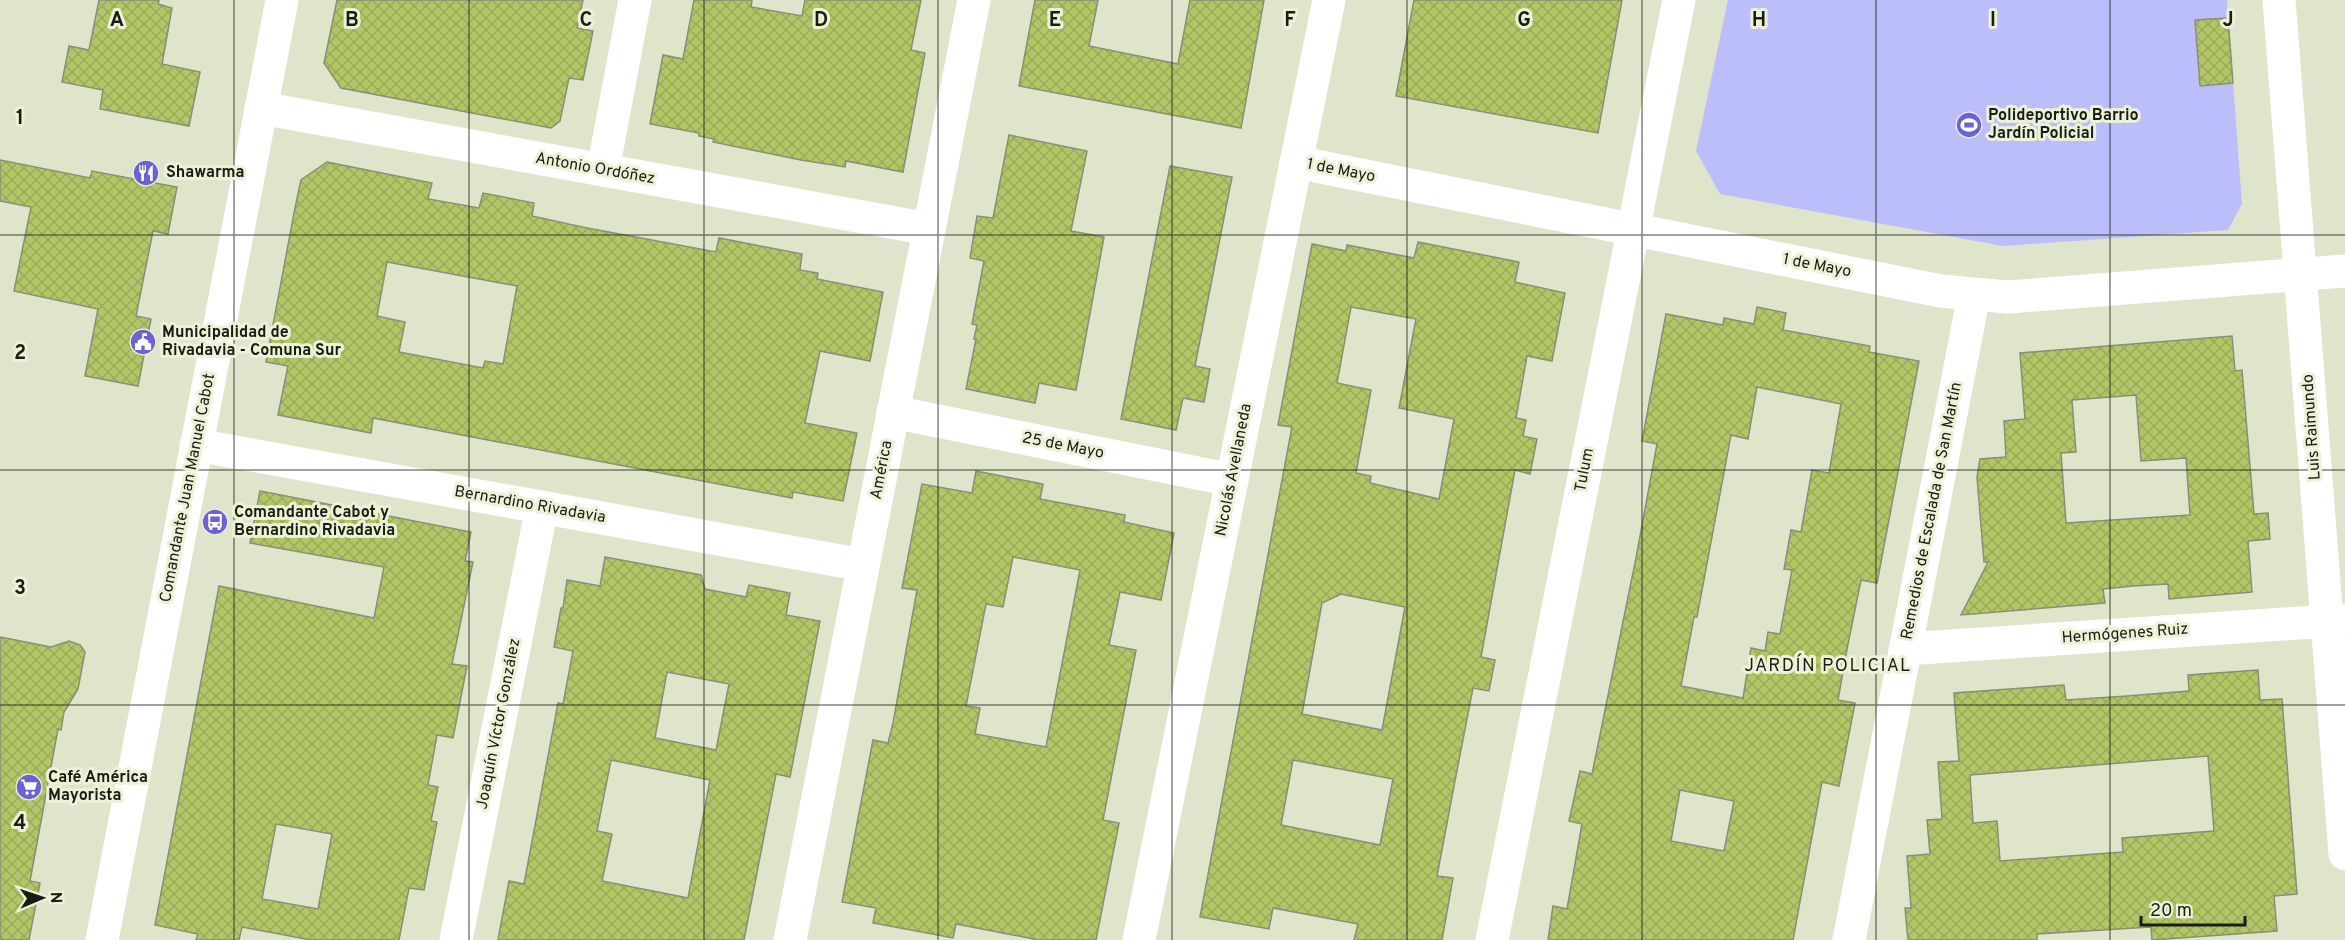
<svg xmlns="http://www.w3.org/2000/svg" width="2345" height="940" font-family="Overpass,sans-serif">
	<style>
		.green { fill: #bcbefc }
		.building { fill: url(#building-cross-hatch); stroke: #898f76; stroke-width: 1.5; fill-rule: evenodd }
		.lines { fill: none; stroke-linecap: round; stroke-linejoin: round }
		.minor { stroke: #fff; stroke-width: 33 }
		.secondary { stroke: #fff; stroke-width: 33 }
		.grid { fill: none; stroke: #1a1d13; stroke-width: 1.5; stroke-opacity: 0.55 }
		.labels { text-anchor: middle; dominant-baseline: central; stroke-width: 6; stroke-linejoin: round; paint-order: stroke }
		.poi-label { font-size: 16px; font-weight: bold; fill: #1a1d13; stroke: #ecf2d7; text-anchor: start }
		.street-label { font-size: 16px; fill: #1a1d13; stroke: #ecf2d7 }
		.neighbourhood-label { font-size: 18px; letter-spacing: 1.5px; fill: #1a1d13; stroke: #ecf2d7 }
		.grid-label { font-size: 20px; text-anchor: middle; font-weight: bold; fill: #1a1d13; stroke: #ecf2d7; stroke-width: 6; stroke-linejoin: round; paint-order: stroke }
	</style>
	<defs>
		<pattern id="building-cross-hatch" width="8" height="8" patternUnits="userSpaceOnUse" patternTransform="scale(1.5)"><rect width="8" height="8" fill="#b3c666"/><path d="M0 0l8 8M0 8l8-8" fill="none" stroke="#99aa58"/></pattern>
	</defs>
	<rect width="100%" height="100%" fill="#dee5ca"/>
	<path class="green" d="M1728,0H2227L2242,204L2228,230L2003,246L1720,194L1696,151Z"/>
	<g class="building">
		<path d="M99,0H159L158,4L172,8L162,64L200,72L189,126L100,109L103,90L62,82L69,46L89,50Z"/>
		<path d="M337,0H583L577,28L593,31L583,80L569,78L560,121L551,128L341,88L324,63Z"/>
		<path d="M694,0H752L751,7L802,16L805,0H921L911,50L925,53L903,172L846,161L845,167L801,160L713,142L714,139L699,136V133L650,124L663,55L683,59Z"/>
		<path d="M1035,0H1098L1089,46L1178,64L1190,0H1264L1241,128L1019,86Z"/>
		<path d="M1414,0H1622L1598,133L1396,96Z"/>
		<path d="M2228,18L2233,83L2200,86L2195,20Z"/>
		<path d="M1009,135L1087,151L1071,231L1104,237L1076,390L1039,383L1035,403L966,389L976,339H974L977,325L972,324L984,261L970,258L977,216L993,218Z"/>
		<path d="M0,160L90,178L92,171L177,187L168,234L153,231L136,316L151,319L138,386L85,376L98,309L14,291L31,207L0,201Z"/>
		<path d="M327,162L432,183L428,199L479,208L483,193L534,203L532,216L582,227L716,252L719,238L802,254L800,270L818,273L817,279L883,292L870,361L820,351L805,423L857,433L843,501L793,492L792,498L373,418L371,433L278,415L288,366L266,362L295,208L301,180ZM387,262L517,286L503,364L485,361L483,368L399,352L405,322L377,316Z"/>
		<path d="M1170,166L1232,177L1195,366L1210,369L1204,402L1183,398L1176,430L1121,419Z"/>
		<path d="M1418,242L1519,262L1515,282L1565,293L1552,361L1527,356L1516,418L1526,420L1523,436L1537,439L1530,474L1515,470L1481,657L1495,660L1489,691L1473,688L1454,786L1437,876L1453,878L1442,940H1354L1358,924L1273,908L1269,929L1200,917L1292,427L1278,425L1312,244L1346,251L1347,245L1414,258ZM1351,307L1416,319L1399,408L1454,419L1439,499L1370,483L1371,476L1356,473L1371,390L1337,383ZM1341,594L1405,607L1382,730L1302,714L1322,603ZM1293,760L1393,779L1380,845L1281,825Z"/>
		<path d="M1757,307L1786,313L1783,330L1870,346L1869,352L1919,361L1877,583L1861,580L1847,649L1838,700L1855,703L1839,786L1822,782L1793,940H1548L1553,906L1567,909L1582,824L1569,821L1580,771L1592,774L1636,558L1657,444L1642,441L1666,314L1723,325L1724,318L1754,324ZM1757,387L1841,404L1829,473L1812,470L1801,532L1791,530L1784,569L1792,570L1780,634L1768,632L1765,651L1751,648L1743,698L1681,686L1694,617H1697L1731,435L1748,439ZM1680,790L1734,801L1724,851L1671,841Z"/>
		<path d="M2232,336L2235,371L2242,370L2254,514L2268,513L2270,539L2248,541L2252,592L2169,599L2168,584L2133,586L2103,589L2105,603L1961,615L1988,562H1984L1977,477L1980,459L2006,457L2004,421L2025,419L2020,353ZM2136,395L2141,461L2186,458L2190,515L2066,523L2061,453L2076,452L2072,400Z"/>
		<path d="M976,471L1043,484L1040,499L1125,515L1124,522L1174,533L1161,600L1120,592L1109,645L1136,650L1103,820L1119,823L1096,940H1039L956,924L953,938L873,923L876,908L842,902L873,740L888,743L893,723L917,590L902,588L922,484L972,493ZM1013,557L1080,570L1046,747L975,734L980,708L966,706L986,604L1003,607Z"/>
		<path d="M260,491L471,532L465,561L473,562L452,664L467,666L453,738L437,735L428,785L438,787L431,821L437,822L424,890L409,888L399,940H311L242,927L239,940H196L198,934L155,925L219,586L374,618L384,567L250,543ZM276,824L332,834L318,909L262,899Z"/>
		<path d="M605,557L701,575L705,589L746,597L749,585L790,593L786,615L820,621L790,777L776,774L744,940H498L509,881L524,884L558,703L563,704L573,651L554,647L561,608H563L567,580L600,586ZM667,672L729,684L716,750L655,738ZM611,760L710,780L688,898L602,881L612,834L597,831Z"/>
		<path d="M0,637L51,647L69,641L80,645L85,652L78,689L64,712L61,730L58,729L30,881L40,883L29,940H0Z"/>
		<path d="M2258,670L2260,700L2282,699L2297,894L2274,896L2277,931L2152,940L2151,927L2037,934V940H1908L1905,908H1911L1907,856L1930,854L1927,820L1942,819L1938,762L1959,761L1954,693L2064,685L2066,700L2127,696L2189,691L2188,675ZM2208,756L2214,831L2122,838L2123,852L2000,861L1997,821L1973,823L1970,775Z"/>
	</g>
	<g class="lines">
		<g class="minor">
			<path d="M2279,0L2345,854"/>
			<path d="M261,108L929,229"/>
			<path d="M1296,162L1941,291L2008,297L2345,271"/>
			<path d="M603,170L635,0"/>
			<path d="M893,412L1232,480"/>
			<path d="M196,445L863,565"/>
			<path d="M1905,649L2345,620"/>
			<path d="M456,940L542,507"/>
			<path d="M790,940L974,0"/>
			<path d="M1139,940L1329,0"/>
			<path d="M1492,940L1679,0"/>
			<path d="M1849,940L1974,295"/>
		</g>
		<path class="secondary" d="M102,940L282,0"/>
	</g>
	<path class="grid" d="M234,0V940M469,0V940M704,0V940M938,0V940M1172,0V940M1407,0V940M1642,0V940M1876,0V940M2110,0V940M0,235H2345M0,470H2345M0,705H2345"/>
	<defs>
		<g id="stadium-disc" transform="scale(1.35)"><circle r="9.5" fill="#6c61da" stroke="#ecf2d7"/><path d="M0-5a6.5 5 0 1 0 0 10a6.5 5 0 1 0 0-10ZM-3.5-1.8h7v3.6h-7Z" fill="#fff"/></g>
		<g id="restaurant-disc" transform="scale(1.35)"><circle r="9.5" fill="#6c61da" stroke="#ecf2d7"/><path d="M-5-6h1v4h1v-4h1v4h1v-4h1v5L-1.5 .5V6h-2V.5L-5-1ZM5-6V6H3V1.5H1.5Q1.5-4 5-6Z" fill="#fff"/></g>
		<g id="civic-disc" transform="scale(1.35)"><circle r="9.5" fill="#6c61da" stroke="#ecf2d7"/><path d="M-.6-6.5H3V-4.5H.6V-3L4-1V1h2V6H-6V1h2V-1L-.6-3ZM-1.2 2.5V6h2.4V2.5Z" fill="#fff"/></g>
		<g id="bus-disc" transform="scale(1.35)"><circle r="9.5" fill="#6c61da" stroke="#ecf2d7"/><path d="M-5-6H5V4H4V6H2V4H-2V6H-4V4H-5ZM-3.5-4V0h7V-4ZM-3.5 1.2v1.5H-2V1.2ZM2 1.2v1.5H3.5V1.2Z" fill="#fff"/></g>
		<g id="supermarket-disc" transform="scale(1.35)"><circle r="9.5" fill="#6c61da" stroke="#ecf2d7"/><path d="M-6-5.5h2.5l.6 2H6L4.5 2H-2.5L-4.4-4H-6ZM-1.5 3.2a1.3 1.3 0 1 0 .1 0ZM3 3.2a1.3 1.3 0 1 0 .1 0Z" fill="#fff"/></g>
	</defs>
	<g fill-rule="evenodd">
		<use href="#stadium-disc" x="1969" y="125"/>
		<use href="#restaurant-disc" x="146" y="173"/>
		<use href="#civic-disc" x="143" y="342"/>
		<use href="#bus-disc" x="215" y="522"/>
		<use href="#supermarket-disc" x="29" y="787"/>
	</g>
	<g class="labels">
		<g class="poi-label">
			<text x="1988" y="116">Polideportivo Barrio<tspan x="1988" dy="18">Jardín Policial</tspan></text>
			<text x="166" y="173">Shawarma</text>
			<text x="162" y="333">Municipalidad de<tspan x="162" dy="18">Rivadavia - Comuna Sur</tspan></text>
			<text x="234" y="513">Comandante Cabot y<tspan x="234" dy="18">Bernardino Rivadavia</tspan></text>
			<text x="48" y="778">Café América<tspan x="48" dy="18">Mayorista</tspan></text>
		</g>
		<g class="street-label">
			<text transform="translate(595 169) rotate(10)">Antonio Ordóñez</text>
			<text transform="translate(1341 171) rotate(11)">1 de Mayo</text>
			<text transform="translate(1817 266) rotate(11)">1 de Mayo</text>
			<text transform="translate(2312 427) rotate(-94)">Luis Raimundo</text>
			<text transform="translate(1063 446) rotate(11)">25 de Mayo</text>
			<text transform="translate(882 470) rotate(-79)">América</text>
			<text transform="translate(1234 470) rotate(-79)">Nicolás Avellaneda</text>
			<text transform="translate(1585 470) rotate(-79)">Tulum</text>
			<text transform="translate(188 488) rotate(-79)">Comandante Juan Manuel Cabot</text>
			<text transform="translate(530 505) rotate(10)">Bernardino Rivadavia</text>
			<text transform="translate(1932 511) rotate(-79)">Remedios de Escalada de San Martín</text>
			<text transform="translate(2125 634) rotate(-4)">Hermógenes Ruiz</text>
			<text transform="translate(499 724) rotate(-79)">Joaquín Víctor González</text>
		</g>
		<g class="neighbourhood-label">
			<text x="1828" y="666">JARDÍN POLICIAL</text>
		</g>
	</g>
	<g class="grid-label">
		<text x="117" y="26">A</text>
		<text x="352" y="26">B</text>
		<text x="586" y="26">C</text>
		<text x="821" y="26">D</text>
		<text x="1055" y="26">E</text>
		<text x="1290" y="26">F</text>
		<text x="1524" y="26">G</text>
		<text x="1759" y="26">H</text>
		<text x="1993" y="26">I</text>
		<text x="2228" y="26">J</text>
		<text x="20" y="124">1</text>
		<text x="20" y="359">2</text>
		<text x="20" y="594">3</text>
		<text x="20" y="829">4</text>
	</g>
	<g transform="translate(42 898) rotate(88)" stroke="#ecf2d7" stroke-width="4.5" paint-order="stroke">
	<path d="M0-4.5L10 22L0 15L-10 22Z" fill="#1a1d13"/>
	<text y="-9" font-size="16" font-weight="bold" text-anchor="middle" fill="#1a1d13">N</text>
	</g>
	<path d="M2141 916v9h104v-9" fill="none" stroke="#1a1d13" stroke-width="3"/>
	<text x="2150" y="916" font-size="18" fill="#1a1d13" stroke="#ecf2d7" stroke-width="4.5" paint-order="stroke">20 m</text>
</svg>
